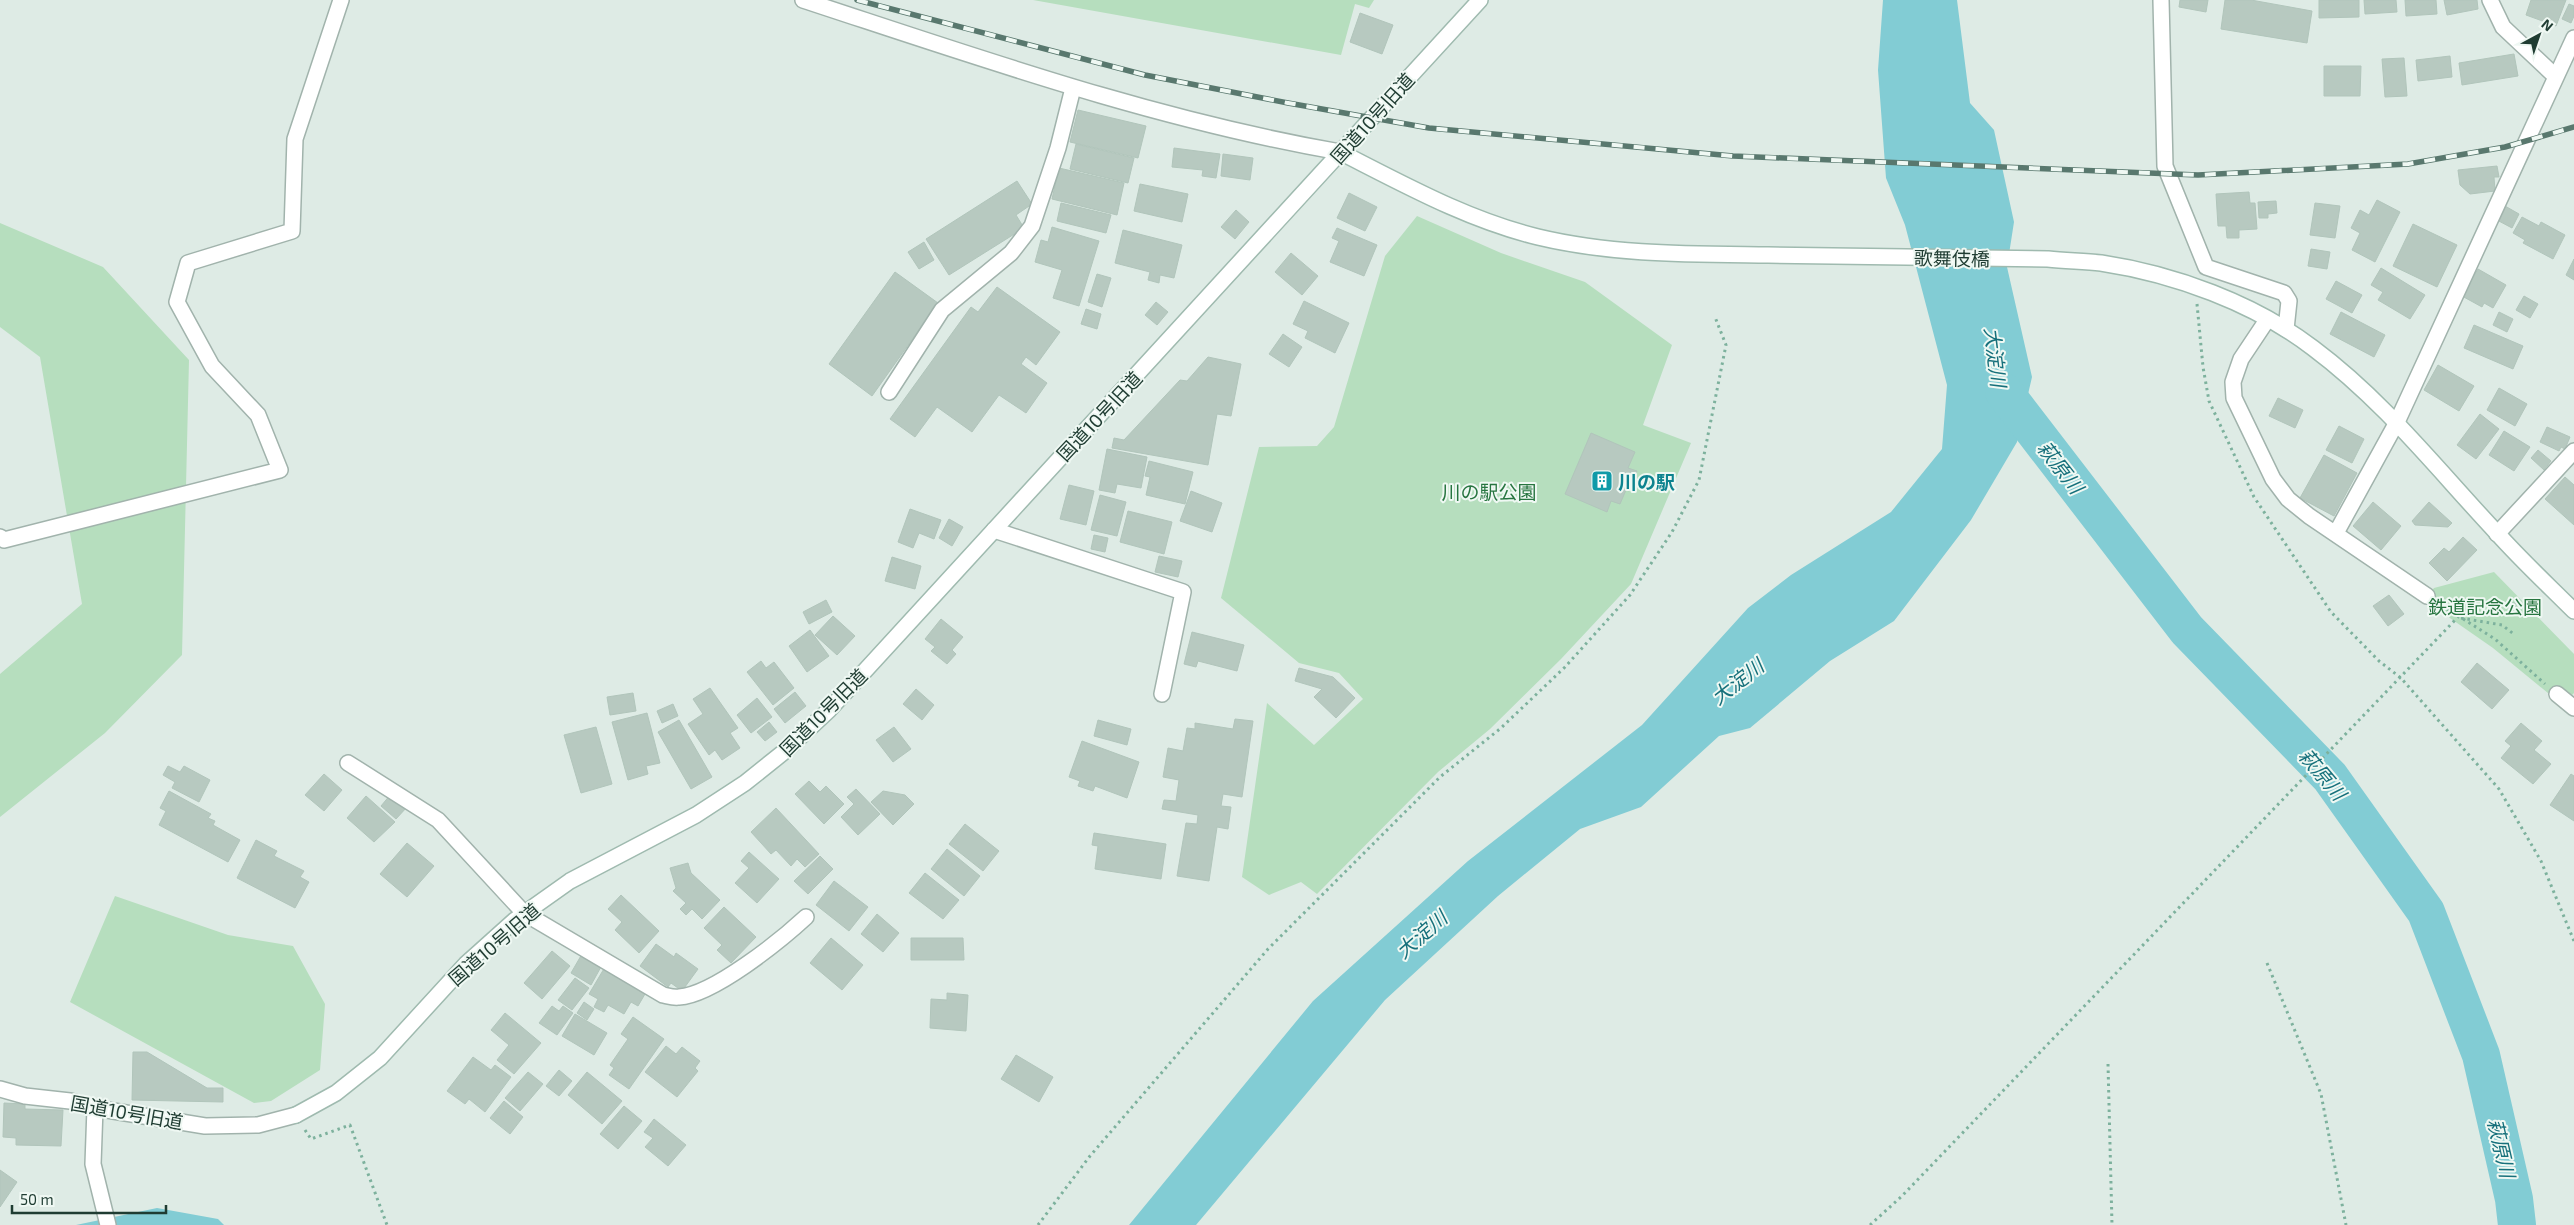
<svg xmlns="http://www.w3.org/2000/svg" width="2574" height="1225" font-family="'Exo 2','Noto Sans JP',sans-serif">
	<style>
		.green { fill: #b6debe }
		.water { fill: #82ccd4 }
		.lines { fill: none; stroke-linecap: round; stroke-linejoin: round }
		.river { stroke: #82ccd4; stroke-width: 38 }
		.building { fill: #b7c9c0; stroke: #b1c5bb }
		.street-casing { stroke: #a1b3ac; stroke-width: 18 }
		.secondary-casing { stroke: #9fbaaf; stroke-width: 18 }
		.path { stroke: #7db19d; stroke-width: 3; stroke-dasharray: 2.5 4; stroke-linecap: butt }
		.street { stroke: #fff; stroke-width: 15 }
		.secondary { stroke: #fff; stroke-width: 15 }
		.rail-casing { stroke: #59786e; stroke-width: 5.5 }
		.rail { stroke: #eff8f3; stroke-width: 4; stroke-dasharray: 11; stroke-linecap: butt }
		.labels { text-anchor: middle; dominant-baseline: central; stroke-width: 4; stroke-linejoin: round; paint-order: stroke }
		.street-label { font-size: 19px; fill: #1f3c32; stroke: #eff8f3 }
		.culture-label { font-size: 19px; font-weight: bold; fill: #0d838f; stroke: #eff8f3; text-anchor: start }
		.park-label { font-size: 19px; fill: #277540; stroke: #eff8f3 }
		.water-label { font-size: 20px; font-style: italic; fill: #16707b; stroke: #eff8f3 }
	</style>
	<rect width="100%" height="100%" fill="#deebe5"/>
	<g class="green">
		<path d="M1033,0H1374L1369,8L1355,4L1341,55Z"/>
		<path d="M1417,216L1501,253L1585,282L1672,345L1643,425L1691,443L1631,584L1561,659L1490,729L1438,772L1317,894L1301,882L1269,895L1242,877L1267,703L1314,745L1363,699L1339,673L1299,663L1221,598L1259,447L1317,446L1334,427L1385,256Z"/>
		<path d="M0,223L103,267L189,360L182,655L105,733L0,817V674L82,604L40,357L0,327Z"/>
		<path d="M2494,572L2574,654V693L2570,697L2554,698L2493,648L2424,600L2434,588Z"/>
		<path d="M115,896L228,935L293,946L325,1004L320,1070L271,1101L254,1103L70,1002Z"/>
	</g>
	<g class="water">
		<path d="M1883,0H1957L1970,103L1994,130L2014,222L2007,267L2032,377L2017,442L1971,520L1894,621L1830,661L1750,728L1719,736L1641,807L1580,829L1498,896L1385,1000L1196,1225H1129L1313,1001L1468,861L1642,725L1748,608L1791,575L1891,512L1942,449L1947,385L1905,225L1886,178L1878,70Z"/>
		<path d="M157,1208L218,1219L224,1225H76Z"/>
	</g>
	<g class="lines">
		<path class="river" d="M2004,392L2187,630L2330,777L2426,912L2481,1055L2514,1199L2517,1225"/>
	</g>
	<g class="building">
		<path d="M2180,0H2208L2206,12L2179,7Z"/>
		<path d="M2225,0H2251L2312,11L2307,43L2221,29Z"/>
		<path d="M2319,0H2359V17L2319,18Z"/>
		<path d="M2364,0H2396L2397,12L2365,14Z"/>
		<path d="M2405,0H2436L2437,14L2406,16Z"/>
		<path d="M2444,0H2477L2478,9L2447,15Z"/>
		<path d="M2531,0H2566L2556,26L2526,15Z"/>
		<path d="M2569,4L2574,6V16L2571,23L2562,19Z"/>
		<path d="M1360,13L1393,25L1382,54L1350,42Z"/>
		<path d="M2514,54L2518,76L2462,85L2459,63Z"/>
		<path d="M2450,56L2452,77L2418,81L2416,60Z"/>
		<path d="M2404,58L2407,96L2385,97L2382,59Z"/>
		<path d="M2324,66H2361L2360,96H2324Z"/>
		<path d="M1078,110L1146,126L1138,158L1070,142Z"/>
		<path d="M1076,144L1134,158L1128,183L1070,169Z"/>
		<path d="M1174,148L1220,154L1216,178L1202,176L1203,170L1172,167Z"/>
		<path d="M1223,154L1253,158L1250,180L1221,176Z"/>
		<path d="M2497,166L2499,177H2494L2495,191L2470,194L2460,185L2458,170Z"/>
		<path d="M1059,168L1124,183L1117,215L1052,199Z"/>
		<path d="M1017,181L1032,204L1016,215L1024,228L949,275L926,239Z"/>
		<path d="M1140,184L1188,194L1182,222L1134,211Z"/>
		<path d="M2249,192L2250,203H2255L2257,229L2239,230V238H2227L2226,226H2218L2216,194Z"/>
		<path d="M1349,193L1377,207L1365,231L1337,218Z"/>
		<path d="M2377,200L2400,212L2375,262L2352,250L2360,233L2351,228L2360,210L2369,215Z"/>
		<path d="M2276,201L2277,213L2268,214V218H2259L2258,202Z"/>
		<path d="M1061,203L1111,215L1106,233L1057,221Z"/>
		<path d="M2315,203L2340,206L2335,238L2310,235Z"/>
		<path d="M2505,206L2519,214L2512,228L2497,220Z"/>
		<path d="M1236,210L1249,222L1235,239L1221,227Z"/>
		<path d="M2522,217L2539,226L2541,222L2565,235L2553,259L2523,243L2525,240L2513,233Z"/>
		<path d="M2413,224L2457,245L2437,287L2393,266Z"/>
		<path d="M1052,227L1099,241L1079,306L1053,298L1062,270L1035,262L1041,240L1048,242Z"/>
		<path d="M1337,228L1377,245L1364,276L1330,262L1339,241L1332,238Z"/>
		<path d="M1123,230L1182,245L1174,278L1160,275L1159,283L1148,280L1150,272L1115,263Z"/>
		<path d="M924,242L934,260L919,269L908,252Z"/>
		<path d="M2311,249L2330,252L2327,269L2308,266Z"/>
		<path d="M1291,253L1318,276L1302,295L1275,272Z"/>
		<path d="M2574,259V280L2566,275Z"/>
		<path d="M2381,268L2425,295L2410,319L2378,300L2383,292L2371,285Z"/>
		<path d="M2478,269L2506,285L2493,308L2484,303L2482,307L2462,296Z"/>
		<path d="M895,272L938,303L872,396L829,364Z"/>
		<path d="M1097,274L1111,278L1102,307L1088,302Z"/>
		<path d="M2336,281L2362,295L2352,313L2326,299Z"/>
		<path d="M997,287L1060,332L1036,365L1026,357L1021,364L1047,383L1026,413L999,395L972,432L937,407L915,437L890,419L971,307L978,312Z"/>
		<path d="M2524,296L2538,304L2530,318L2516,310Z"/>
		<path d="M1304,301L1349,323L1335,353L1305,338L1308,331L1293,324Z"/>
		<path d="M1156,302L1168,312L1157,325L1145,315Z"/>
		<path d="M1086,309L1101,314L1097,329L1081,324Z"/>
		<path d="M2341,312L2385,335L2374,357L2330,334Z"/>
		<path d="M2499,312L2513,319L2507,332L2493,325Z"/>
		<path d="M2474,325L2523,346L2513,369L2464,348Z"/>
		<path d="M1283,334L1302,347L1289,367L1269,354Z"/>
		<path d="M1208,357L1241,364L1231,416L1217,414L1208,465L1112,448L1114,438L1124,440L1180,380L1187,381Z"/>
		<path d="M2438,365L2474,386L2459,411L2424,390Z"/>
		<path d="M2499,388L2527,404L2515,426L2487,410Z"/>
		<path d="M2278,398L2303,410L2295,428L2269,416Z"/>
		<path d="M2480,414L2499,429L2476,459L2457,445Z"/>
		<path d="M2339,426L2364,439L2352,463L2326,450Z"/>
		<path d="M2547,427L2570,437L2565,449L2561,447L2559,451L2540,442Z"/>
		<path d="M2504,431L2530,447L2514,471L2489,455Z"/>
		<path d="M1591,433L1635,452L1628,468L1637,471L1629,491L1626,490L1620,504L1611,501L1607,512L1565,494Z"/>
		<path d="M1107,449L1147,457L1141,488L1117,484L1115,493L1099,490Z"/>
		<path d="M2538,450L2551,461L2544,470L2531,458Z"/>
		<path d="M2324,455L2357,473L2334,516L2300,498Z"/>
		<path d="M1149,461L1193,472L1185,504L1146,495L1150,477L1145,476Z"/>
		<path d="M2565,477L2574,485V525L2545,499Z"/>
		<path d="M1069,485L1094,491L1086,525L1060,519Z"/>
		<path d="M1191,491L1222,503L1212,532L1180,521Z"/>
		<path d="M1100,495L1126,502L1117,536L1091,530Z"/>
		<path d="M2373,502L2401,526L2381,550L2353,526Z"/>
		<path d="M2429,502L2452,523L2448,527L2415,525L2412,521Z"/>
		<path d="M910,509L941,520L934,539L919,533L913,548L898,542Z"/>
		<path d="M1128,511L1172,522L1164,554L1120,542Z"/>
		<path d="M949,519L963,527L952,546L939,538Z"/>
		<path d="M1094,535L1108,538L1105,552L1091,549Z"/>
		<path d="M2463,537L2477,550L2447,581L2429,563L2444,548L2449,552Z"/>
		<path d="M1159,556L1182,561L1178,577L1155,572Z"/>
		<path d="M892,557L921,566L915,589L885,581Z"/>
		<path d="M2389,595L2404,614L2388,626L2373,606Z"/>
		<path d="M826,600L832,612L809,624L803,612Z"/>
		<path d="M2511,603H2515L2516,607L2513,611L2509,610L2508,606Z"/>
		<path d="M833,616L855,636L837,655L815,635Z"/>
		<path d="M941,619L963,637L952,650L956,654L947,664L931,651L935,647L925,639Z"/>
		<path d="M810,630L829,656L807,672L789,646Z"/>
		<path d="M1192,632L1244,645L1237,671L1198,661L1196,667L1184,664Z"/>
		<path d="M761,661L766,668L774,662L794,688L773,705L747,672Z"/>
		<path d="M2477,663L2509,690L2492,709L2461,682Z"/>
		<path d="M1299,668L1333,677L1355,698L1336,718L1314,697L1322,689L1295,681Z"/>
		<path d="M710,688L738,728L730,733L740,748L722,760L715,750L709,755L688,724L703,714L693,699Z"/>
		<path d="M916,689L934,705L922,720L903,704Z"/>
		<path d="M795,692L806,706L785,723L774,709Z"/>
		<path d="M633,693L636,711L610,715L607,697Z"/>
		<path d="M757,698L772,717L751,733L737,715Z"/>
		<path d="M673,704L678,716L662,723L657,711Z"/>
		<path d="M647,713L660,763L646,766L648,774L628,780L612,722Z"/>
		<path d="M1235,719L1253,721L1242,797L1223,794L1221,806L1231,807L1228,829L1217,827L1209,881L1177,876L1186,823L1197,824L1198,815L1162,809L1164,800L1176,801L1179,780L1163,777L1168,748L1183,751L1187,728L1195,729V723L1233,729Z"/>
		<path d="M679,720L712,777L691,789L658,732Z"/>
		<path d="M1098,720L1131,729L1127,745L1094,736Z"/>
		<path d="M769,722L777,732L765,741L757,732Z"/>
		<path d="M2521,723L2542,741L2534,750L2551,764L2533,784L2501,758L2511,746L2505,741Z"/>
		<path d="M596,727L612,784L581,793L564,735Z"/>
		<path d="M894,727L911,749L893,762L876,740Z"/>
		<path d="M1082,741L1139,762L1127,798L1095,786L1093,791L1078,786L1080,781L1069,777Z"/>
		<path d="M168,766L180,772L184,766L210,780L199,802L172,788L175,782L163,775Z"/>
		<path d="M324,774L342,790L324,811L305,795Z"/>
		<path d="M2571,774L2574,776V821L2550,805Z"/>
		<path d="M809,781L820,792L826,786L844,804L824,824L795,794Z"/>
		<path d="M856,789L880,814L858,835L841,817L854,804L847,797Z"/>
		<path d="M169,791L211,814L208,818L215,821L213,825L240,840L228,862L159,825L166,811L160,808Z"/>
		<path d="M883,791L905,795L914,804L893,825L871,802Z"/>
		<path d="M391,794L407,807L396,819L381,806Z"/>
		<path d="M366,796L395,822L374,842L347,818Z"/>
		<path d="M776,808L819,854L805,867L797,859L791,866L776,850L771,854L751,832Z"/>
		<path d="M965,824L999,851L983,871L949,844Z"/>
		<path d="M1094,833L1166,844L1161,879L1095,869L1098,846L1092,845Z"/>
		<path d="M256,840L277,851L274,856L304,871L300,877L309,882L295,908L237,878Z"/>
		<path d="M407,843L434,866L407,897L380,874Z"/>
		<path d="M947,849L980,876L964,896L931,869Z"/>
		<path d="M749,852L779,879L757,903L735,883L749,868L741,861Z"/>
		<path d="M820,856L833,869L808,894L794,881Z"/>
		<path d="M688,863L691,873L720,900L702,919L692,909L686,915L680,909L686,903L673,891L676,888L670,868Z"/>
		<path d="M925,873L959,900L943,919L909,893Z"/>
		<path d="M834,881L868,907L849,931L816,905Z"/>
		<path d="M621,895L659,931L639,953L615,930L622,922L608,909Z"/>
		<path d="M724,907L756,937L731,963L717,950L722,945L704,928Z"/>
		<path d="M877,914L899,933L883,952L861,934Z"/>
		<path d="M831,938L863,965L842,990L810,963Z"/>
		<path d="M911,938H963L964,960H911Z"/>
		<path d="M656,944L674,957L676,953L698,969L682,991L671,983L668,987L640,966Z"/>
		<path d="M552,951L570,966L542,999L524,983Z"/>
		<path d="M582,954L602,965L591,985L571,973Z"/>
		<path d="M605,967L640,986L638,990L645,994L638,1006L631,1002L624,1014L608,1005L604,1012L594,1007L598,999L589,994Z"/>
		<path d="M575,978L589,988L572,1010L558,1000Z"/>
		<path d="M947,993L968,995L966,1031L930,1028L931,999L947,1000Z"/>
		<path d="M584,1002L594,1009L587,1020L577,1013Z"/>
		<path d="M552,1006L559,1011L563,1006L573,1013L557,1035L539,1023Z"/>
		<path d="M505,1013L541,1043L514,1074L497,1060L509,1045L491,1030Z"/>
		<path d="M575,1014L607,1033L594,1055L562,1036Z"/>
		<path d="M633,1017L664,1039L629,1089L609,1075L614,1068L610,1065L628,1039L621,1034Z"/>
		<path d="M666,1046L676,1054L682,1047L700,1061L695,1068L698,1071L677,1097L645,1072Z"/>
		<path d="M133,1052H147L207,1088H223V1102L132,1100Z"/>
		<path d="M1016,1055L1053,1077L1039,1102L1001,1079Z"/>
		<path d="M473,1057L491,1070L495,1065L511,1077L485,1112L469,1099L465,1104L447,1091Z"/>
		<path d="M559,1070L572,1081L559,1096L546,1086Z"/>
		<path d="M528,1072L543,1084L520,1111L505,1098Z"/>
		<path d="M587,1072L622,1101L602,1124L568,1095Z"/>
		<path d="M504,1101L523,1117L510,1134L490,1118Z"/>
		<path d="M4,1103L25,1104V1109L63,1110L61,1146L16,1145V1138L3,1137Z"/>
		<path d="M624,1106L642,1121L618,1149L600,1134Z"/>
		<path d="M654,1119L686,1145L668,1166L645,1147L653,1138L644,1132Z"/>
		<path d="M0,1170L17,1182L0,1207Z"/>
	</g>
	<g class="lines">
		<g class="street-casing">
			<g id="street">
				<path d="M803,0C980,58 1156,120 1340,152"/>
				<path d="M2161,0L2165,166L2206,267L2284,293L2289,301L2286,329"/>
				<path d="M2490,0L2503,27L2555,76"/>
				<path d="M2267,320L2241,359L2233,382L2234,398L2273,479L2288,499L2309,516L2427,596"/>
				<path d="M889,392L942,310L1011,253L1032,226L1058,148L1073,88"/>
				<path d="M994,530L1183,592L1162,694"/>
				<path d="M2336,533L2397,422L2574,38"/>
				<path d="M2497,534L2574,451"/>
				<path d="M0,537L4,540L280,470L258,415L212,366L177,302L188,263L292,231L295,139L341,0"/>
				<path d="M2557,694L2574,708"/>
				<path d="M348,763L438,820L524,913L663,995C668,996 674,998 679,997C713,995 780,941 806,917"/>
				<path d="M0,1089L25,1096L70,1101L95,1108L205,1126L258,1125L296,1115"/>
				<path d="M95,1108L93,1164L108,1225"/>
			</g>
		</g>
		<g class="secondary-casing">
			<g id="secondary">
				<path d="M1340,152C1405,185 1468,220 1538,237C1613,255 1692,254 1768,255C1861,256 1954,258 2048,259C2065,261 2083,261 2101,263C2174,274 2254,303 2313,348C2384,401 2437,469 2497,533C2521,560 2548,585 2574,611"/>
				<path d="M296,1115L336,1093L380,1058L466,964L515,920L570,881L696,815L745,783L785,751L829,710L1480,0"/>
			</g>
		</g>
		<g class="path">
			<path d="M2197,304L2203,367L2209,401L2254,497L2331,612L2379,661L2401,678L2499,789L2541,861L2574,941"/>
			<path d="M2441,605L2495,639L2545,684"/>
			<path d="M2461,618L2502,625L2515,635"/>
			<path d="M2267,963L2321,1094L2346,1225"/>
			<path d="M2108,1064L2112,1225"/>
			<path d="M305,1130L311,1139L350,1125L387,1225"/>
			<path d="M1038,1225L1090,1156L1268,949L1440,777L1501,728L1565,667L1630,595L1672,532L1699,480L1726,345L1715,317"/>
			<path d="M1870,1225L1902,1196L2458,617"/>
		</g>
		<use href="#street" class="street"/>
		<use href="#secondary" class="secondary"/>
		<g class="rail-casing">
			<path id="rail" d="M857,0L1145,75L1288,103L1429,128L1733,156L2198,175L2408,164L2505,147L2574,127"/>
		</g>
		<use href="#rail" class="rail"/>
	</g>
	<defs>
		<g id="building-square" transform="scale(1.125)"><rect x="-9" y="-9" width="18" height="18" rx="4" fill="#0f9aa8" stroke="#eff8f3"/><path d="M-4-6H4V6H1V3H-1V6H-4ZM-2.5-4.3h1.7v1.8h-1.7ZM.8-4.3h1.7v1.8H.8ZM-2.5-1h1.7V.8h-1.7ZM.8-1h1.7V.8H.8Z" fill="#fff"/></g>
	</defs>
	<g fill-rule="evenodd">
		<use href="#building-square" x="1602" y="481"/>
	</g>
	<g class="labels">
		<g class="street-label">
			<text transform="translate(1372 118) rotate(-48)">国道10号旧道</text>
			<text transform="translate(1952 258) rotate(1)">歌舞伎橋</text>
			<text transform="translate(1099 416) rotate(-47)">国道10号旧道</text>
			<text transform="translate(823 712) rotate(-45)">国道10号旧道</text>
			<text transform="translate(494 944) rotate(-41)">国道10号旧道</text>
			<text transform="translate(127 1112) rotate(10)">国道10号旧道</text>
		</g>
		<g class="culture-label">
			<text x="1618" y="481">川の駅</text>
		</g>
		<g class="park-label">
			<text x="1489" y="491">川の駅公園</text>
			<text x="2485" y="606">鉄道記念公園</text>
		</g>
		<g class="water-label">
			<text transform="translate(1996 357) rotate(83)">大淀川</text>
			<text transform="translate(2061 467) rotate(52)">萩原川</text>
			<text transform="translate(1737 681) rotate(-38)">大淀川</text>
			<text transform="translate(2323 774) rotate(50)">萩原川</text>
			<text transform="translate(1421 934) rotate(-41)">大淀川</text>
			<text transform="translate(2502 1148) rotate(77)">萩原川</text>
		</g>
	</g>
	<g transform="translate(2539 35) rotate(40)" stroke="#eff8f3" stroke-width="4" paint-order="stroke">
	<path d="M0-4L9 19L0 12L-9 19Z" fill="#1f3c32"/>
	<text y="-8" font-size="14" font-weight="bold" text-anchor="middle" fill="#1f3c32">N</text>
	</g>
	<path d="M12 1205v8h154v-8" fill="none" stroke="#1f3c32" stroke-width="2.5"/>
	<text x="20" y="1205" font-size="15" fill="#1f3c32" stroke="#eff8f3" stroke-width="4" paint-order="stroke">50 m</text>
</svg>
